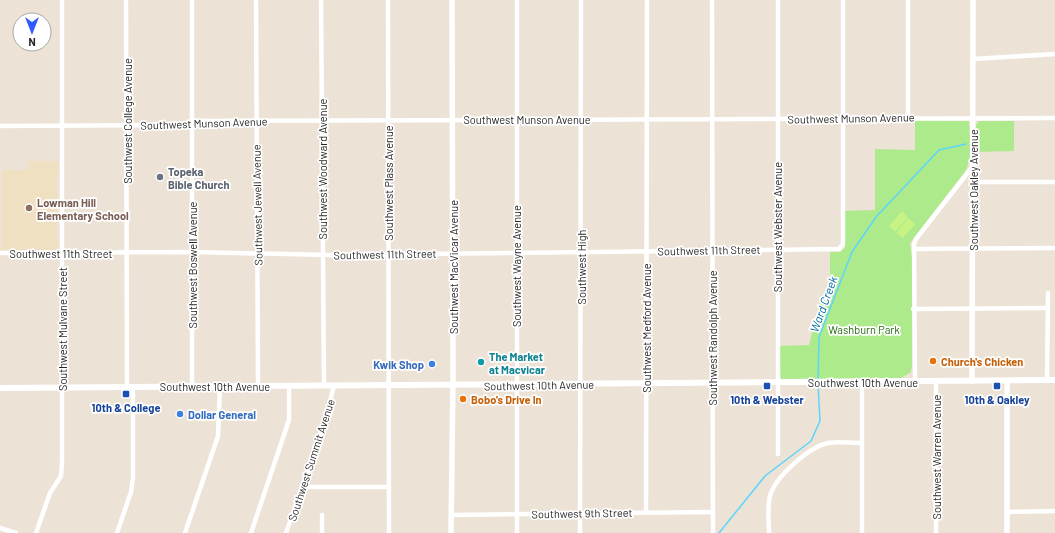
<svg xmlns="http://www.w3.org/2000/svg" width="1055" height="533" font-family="Barlow,sans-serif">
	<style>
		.education { fill: #f0e0c2 }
		.green { fill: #adea8b }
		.pitch { fill: #c7f385 }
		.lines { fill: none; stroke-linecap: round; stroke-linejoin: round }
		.stream { stroke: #5bd5fc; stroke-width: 1.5 }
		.minor { stroke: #fff; stroke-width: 4.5 }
		.tertiary { stroke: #fff; stroke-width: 5.5 }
		.secondary { stroke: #fff; stroke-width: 6 }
		.worship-dot { fill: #6b7280; stroke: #fff; stroke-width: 1.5 }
		.education-dot { fill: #8d6e63; stroke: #fff; stroke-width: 1.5 }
		.food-dot { fill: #e8710a; stroke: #fff; stroke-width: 1.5 }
		.culture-dot { fill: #0f9aa8; stroke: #fff; stroke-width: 1.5 }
		.shop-dot { fill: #3f7fe0; stroke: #fff; stroke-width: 1.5 }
		.transit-dot { fill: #1a4fb4; stroke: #fff; stroke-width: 1.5 }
		.labels { text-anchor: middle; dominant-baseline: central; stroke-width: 3.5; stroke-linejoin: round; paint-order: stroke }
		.street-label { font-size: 11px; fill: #272727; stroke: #fff }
		.worship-label { font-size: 11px; font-weight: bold; fill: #5b616d; stroke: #fff; text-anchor: start }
		.education-label { font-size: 11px; font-weight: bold; fill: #785e54; stroke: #fff; text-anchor: start }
		.park-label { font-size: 11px; fill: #266a11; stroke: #fff }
		.culture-label { font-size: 11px; font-weight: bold; fill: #0d838f; stroke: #fff; text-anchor: start }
		.food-label { font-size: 11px; font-weight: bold; fill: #c56008; stroke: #fff; text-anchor: start }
		.shop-label { font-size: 11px; font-weight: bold; fill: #366cbe; stroke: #fff; text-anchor: end }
		.transit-label { font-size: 11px; font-weight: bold; fill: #164399; stroke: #fff }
		.water-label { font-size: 12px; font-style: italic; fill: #006ea2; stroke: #fff }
	</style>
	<rect width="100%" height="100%" fill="#ece2d6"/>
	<path class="education" d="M28,161H59L57,175V243H60L59,248L57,250H2L0,248L2,245V170H28Z"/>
	<g class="green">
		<path d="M915,120L969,121L971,155L966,170L910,243L912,257V365L911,372L901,378L781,379L780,375V346L809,345L818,309L830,278V252H840L845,248V211L875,210V149L915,150Z"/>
		<path d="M979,121H1014V151L976,152V125Z"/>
	</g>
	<g class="pitch">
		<path d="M902,211L908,217L895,232L889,226Z"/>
		<path d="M908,218L915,224L903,238L896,233Z"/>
	</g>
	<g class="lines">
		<g class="stream">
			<path d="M818,380L819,337L852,252L876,217L939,150L966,144"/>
			<path d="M719,533L765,476L811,441L820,421L818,384"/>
		</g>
		<g class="minor">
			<path d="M126,0L127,386"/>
			<path d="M192,0V386"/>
			<path d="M256,0L258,386"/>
			<path d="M321,0L324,386"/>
			<path d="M388,0L389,533"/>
			<path d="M517,0V533"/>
			<path d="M712,0L713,533"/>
			<path d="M973,59L1055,54"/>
			<path d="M908,117V0"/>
			<path d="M0,126L186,125L197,121L1055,118"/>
			<path d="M973,182H1055"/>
			<path d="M914,249L1055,248"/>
			<path d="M0,253L192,252L330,255L839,249L843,244V0"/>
			<path d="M913,309L1048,308"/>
			<path d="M1047,380L1048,293"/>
			<path d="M915,381L914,244L916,239L973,166"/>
			<path d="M936,381V533"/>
			<path d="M862,382V533"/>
			<path d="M778,454V0"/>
			<path d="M302,487H389"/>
			<path d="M646,512L647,0"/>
			<path d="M1007,512L1055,511"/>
			<path d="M452,515L713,512"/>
			<path d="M0,528L16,533"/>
			<path d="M36,533L50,493L61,476L62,463V0"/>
			<path d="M117,533L131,492L133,478V386"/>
			<path d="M185,533L218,436L220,386"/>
			<path d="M251,533L289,420V386"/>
			<path d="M286,533L325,420L334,386"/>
			<path d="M322,533V515"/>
			<path d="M580,533L581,0"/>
			<path d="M769,533C769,521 767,507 770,496C775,477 809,447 828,443C838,441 851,443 862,443"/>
		</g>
		<g class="tertiary">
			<path d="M972,381L973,0"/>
			<path d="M451,533L453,379L452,0"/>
			<path d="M1007,533V381"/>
		</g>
		<path class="secondary" d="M0,388L1055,380"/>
	</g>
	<circle class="worship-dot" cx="160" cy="177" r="4"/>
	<circle class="education-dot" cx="29" cy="208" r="4"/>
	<g class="food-dot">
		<circle cx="933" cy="361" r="4"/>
		<circle cx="463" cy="399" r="4"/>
	</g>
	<circle class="culture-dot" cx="481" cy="362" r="4"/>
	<g class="shop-dot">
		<circle cx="432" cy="364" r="4"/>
		<circle cx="180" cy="414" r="4"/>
	</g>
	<g class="transit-dot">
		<rect x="763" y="382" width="8" height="8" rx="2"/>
		<rect x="993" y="382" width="8" height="8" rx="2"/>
		<rect x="122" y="390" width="8" height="8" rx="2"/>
	</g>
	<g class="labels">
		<g class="street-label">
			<text transform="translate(851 118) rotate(-1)">Southwest Munson Avenue</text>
			<text x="527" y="119">Southwest Munson Avenue</text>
			<text transform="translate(127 121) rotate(-90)">Southwest College Avenue</text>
			<text transform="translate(204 123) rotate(-2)">Southwest Munson Avenue</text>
			<text transform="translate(322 169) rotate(-90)">Southwest Woodward Avenue</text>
			<text transform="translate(388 183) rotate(-90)">Southwest Plass Avenue</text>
			<text transform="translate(973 190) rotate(-90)">Southwest Oakley Avenue</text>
			<text transform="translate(257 205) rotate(-91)">Southwest Jewell Avenue</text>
			<text transform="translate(777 227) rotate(-90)">Southwest Webster Avenue</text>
			<text transform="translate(709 250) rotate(-1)">Southwest 11th Street</text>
			<text x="61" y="253">Southwest 11th Street</text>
			<text transform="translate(385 254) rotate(-1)">Southwest 11th Street</text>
			<text transform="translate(192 265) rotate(-90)">Southwest Boswell Avenue</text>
			<text transform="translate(516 266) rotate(-90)">Southwest Wayne Avenue</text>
			<text transform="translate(453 267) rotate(-90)">Southwest MacVicar Avenue</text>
			<text transform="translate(581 267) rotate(-90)">Southwest High</text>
			<text transform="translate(646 328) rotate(-90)">Southwest Medford Avenue</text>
			<text transform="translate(62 329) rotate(-90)">Southwest Mulvane Street</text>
			<text transform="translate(712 338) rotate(-90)">Southwest Randolph Avenue</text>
			<text x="863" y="382">Southwest 10th Avenue</text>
			<text transform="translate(539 385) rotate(-1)">Southwest 10th Avenue</text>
			<text x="215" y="386">Southwest 10th Avenue</text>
			<text transform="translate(936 457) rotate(-90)">Southwest Warren Avenue</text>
			<text transform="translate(311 460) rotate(-72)">Southwest Summit Avenue</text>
			<text transform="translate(582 513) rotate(-1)">Southwest 9th Street</text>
		</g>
		<g class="worship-label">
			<text x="168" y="171">Topeka<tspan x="168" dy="13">Bible Church</tspan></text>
		</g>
		<g class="education-label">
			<text x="37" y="202">Lowman Hill<tspan x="37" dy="13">Elementary School</tspan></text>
		</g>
		<g class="park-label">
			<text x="864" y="329">Washburn Park</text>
		</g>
		<g class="culture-label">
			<text x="489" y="356">The Market<tspan x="489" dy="13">at Macvicar</tspan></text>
		</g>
		<g class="food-label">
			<text x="941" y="361">Church's Chicken</text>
			<text x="471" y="399">Bobo's Drive In</text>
		</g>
		<g class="shop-label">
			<text x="424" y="364">Kwik Shop</text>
			<text x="188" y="414" text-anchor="start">Dollar General</text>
		</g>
		<g class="transit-label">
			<text x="767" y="399">10th &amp; Webster</text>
			<text x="997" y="399">10th &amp; Oakley</text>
			<text x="126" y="407">10th &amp; College</text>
		</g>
		<g class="water-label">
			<text transform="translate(823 304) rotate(-70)">Ward Creek</text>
		</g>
	</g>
	<g transform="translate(32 32) rotate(180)"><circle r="19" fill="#ffffff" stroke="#a9a9a9"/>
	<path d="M0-3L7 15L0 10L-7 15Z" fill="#305bff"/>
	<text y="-6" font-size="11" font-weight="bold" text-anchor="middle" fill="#272727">N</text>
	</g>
</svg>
